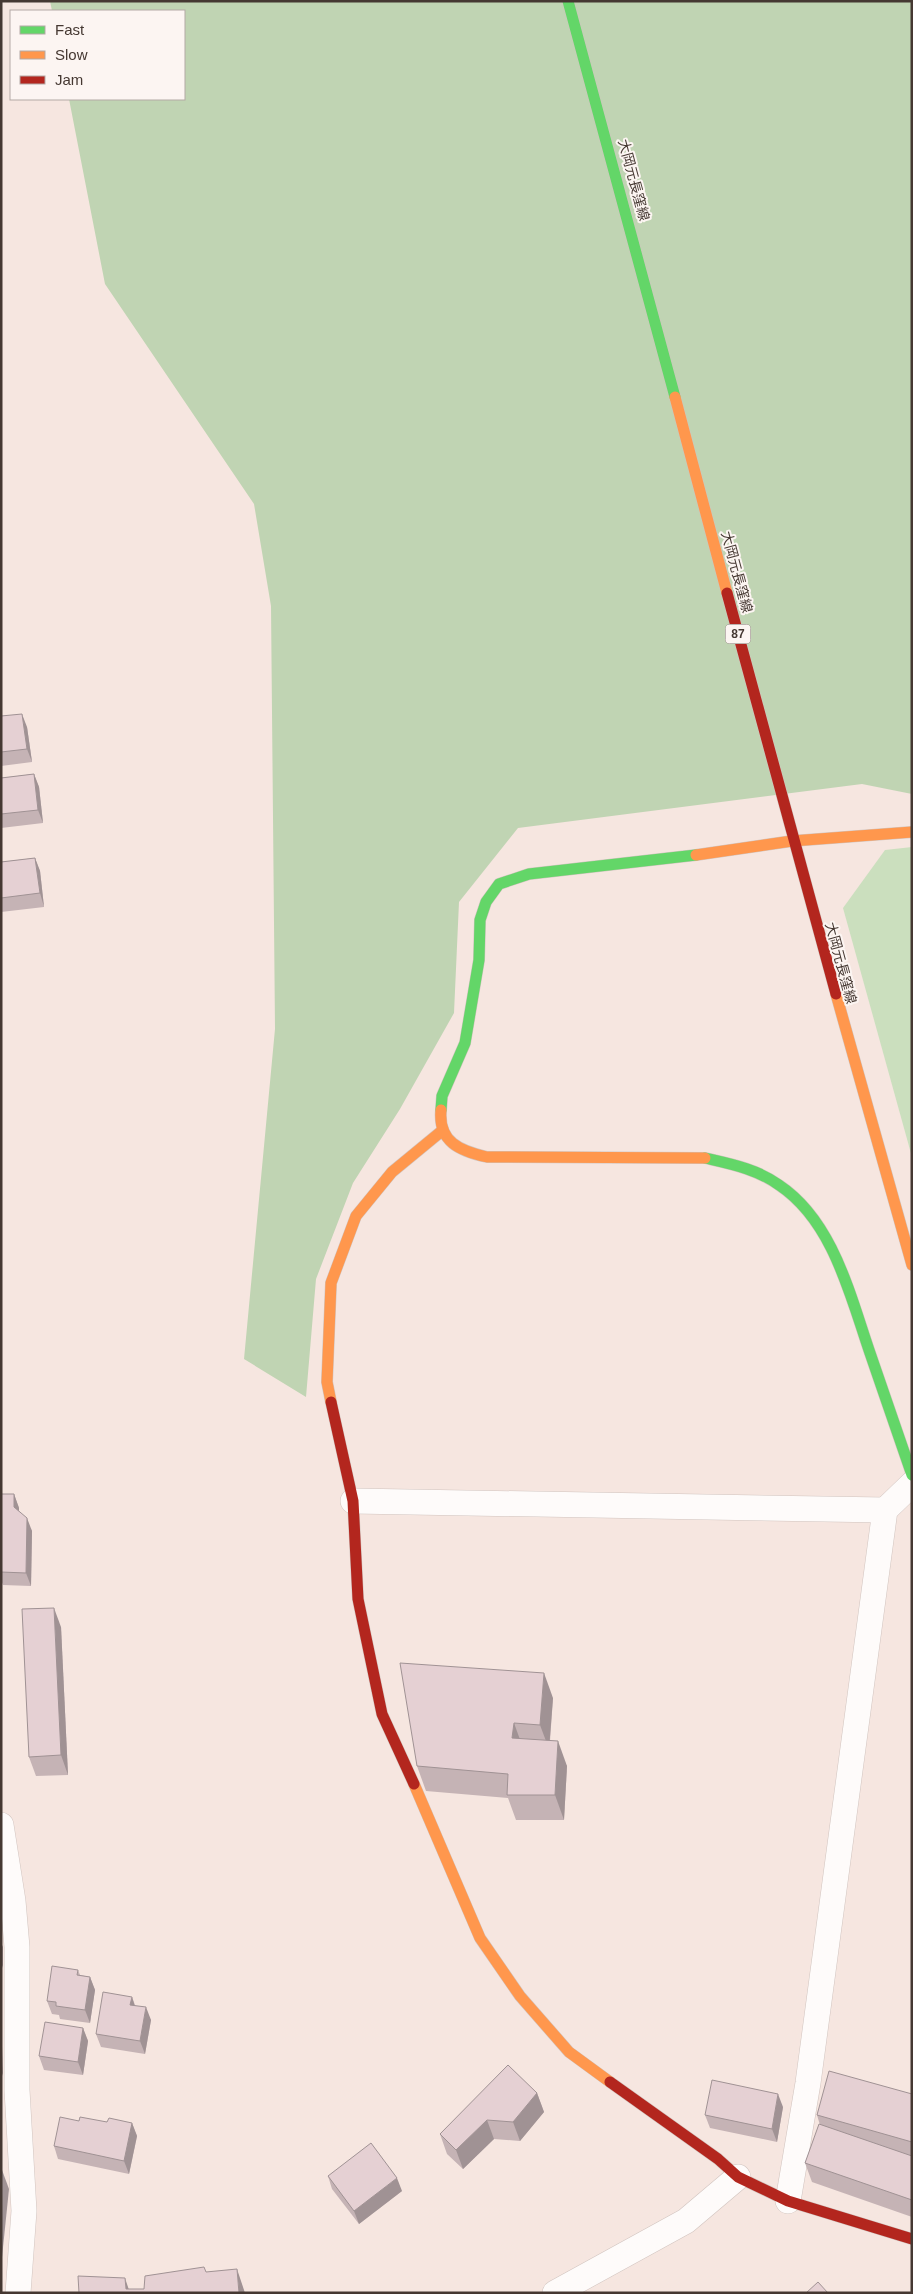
<svg xmlns="http://www.w3.org/2000/svg" width="913" height="2294" font-family="Helvetica,'Noto Sans JP',sans-serif">
	<style>
		.green { fill: #cbdfbe }
		.forest { fill: #c0d4b3 }
		.lines { fill: none; stroke-linecap: round; stroke-linejoin: round }
		.street-casing { stroke: #d1c4bf; stroke-width: 26 }
		.fast-casing { stroke: #d1c4bf; stroke-width: 12 }
		.slow-casing { stroke: #d1c4bf; stroke-width: 12 }
		.jam-casing { stroke: #d1c4bf; stroke-width: 12 }
		.street { stroke: #fefbfa; stroke-width: 25 }
		.fast { stroke: #63d668; stroke-width: 11 }
		.slow { stroke: #ff974d; stroke-width: 11 }
		.jam { stroke: #b3261e; stroke-width: 11 }
		.wall { fill: #c5b3b5 }
		.shaded-wall { fill: #a09294 }
		.building { fill: #e5d0d3; stroke: #a09294 }
		.labels { text-anchor: middle; dominant-baseline: central; stroke-width: 4; stroke-linejoin: round; paint-order: stroke }
		.shield { fill: #fcf5f2; stroke: #7c716c; stroke-width: 1 }
		.shield-label { font-size: 12px; font-weight: bold; fill: #453832 }
		.street-label { font-size: 14px; fill: #453832; stroke: #fcf5f2 }
	</style>
	<rect width="100%" height="100%" fill="#f6e6e0"/>
	<path class="green" d="M912,847V1157L843,908L885,850Z"/>
	<path class="forest" d="M50,1H912V794L862,784L518,828L459,902L454,1013L400,1109L353,1183L316,1279L306,1397L244,1359L275,1029L271,606L254,504L105,284L69,99H184V11H52Z"/>
	<g class="lines">
		<g class="street-casing">
			<g id="street">
				<path d="M353,1501L885,1510"/>
				<path d="M1,1825L13,1901L17,1947V2090L24,2211L18,2293"/>
				<path d="M788,2201L808,2083L885,1510L912,1484"/>
				<path d="M555,2293L686,2221L738,2177"/>
			</g>
		</g>
		<g class="fast-casing">
			<g id="fast">
				<path d="M568,1L675,397"/>
				<path d="M441,1110L442,1096L465,1043L479,960L480,920L486,902L499,884L529,874L696,855"/>
				<path d="M705,1158C731,1164 757,1169 779,1185C833,1221 850,1295 870,1353C884,1393 898,1434 912,1475"/>
			</g>
		</g>
		<g class="slow-casing">
			<g id="slow">
				<path d="M675,397L727,593"/>
				<path d="M696,855L792,841L912,832"/>
				<path d="M836,994L912,1265"/>
				<path d="M441,1110C438,1142 460,1151 487,1157L705,1158"/>
				<path d="M331,1402L327,1382L331,1283L356,1216L392,1172L443,1130"/>
				<path d="M414,1784L480,1938L520,1996L569,2052L610,2082"/>
			</g>
		</g>
		<g class="jam-casing">
			<g id="jam">
				<path d="M727,593L836,994"/>
				<path d="M331,1402L353,1501L358,1599L382,1714L414,1784"/>
				<path d="M610,2082L718,2159L738,2177L788,2201L912,2239"/>
			</g>
		</g>
		<use href="#street" class="street"/>
		<use href="#fast" class="fast"/>
		<use href="#slow" class="slow"/>
		<use href="#jam" class="jam"/>
	</g>
	<g class="wall">
		<path d="M1,716L27,727L32,762L1,766Z"/>
		<path d="M34,774L39,787L43,823L1,828V778Z"/>
		<path d="M35,858L40,871L44,907L1,912V862Z"/>
		<path d="M1,1494H14L19,1508V1511L32,1531L31,1586L3,1585L1,1580Z"/>
		<path d="M61,1627L68,1775L36,1776L29,1757Z"/>
		<path d="M553,1698L550,1741L567,1766L564,1820H516L508,1798L426,1791L417,1766Z"/>
		<path d="M78,1970L80,1975L90,1977L95,1990L90,2023L60,2019L59,2015L52,2014L47,2001Z"/>
		<path d="M132,1997L135,2005L151,2020L145,2054L101,2047L96,2034Z"/>
		<path d="M83,2028L88,2041L83,2075L44,2070L39,2056Z"/>
		<path d="M537,2093L544,2112L520,2141L494,2139L463,2169L447,2154L440,2134Z"/>
		<path d="M912,2094V2217L812,2182L805,2163L820,2125L817,2115Z"/>
		<path d="M783,2107L777,2142L710,2128L705,2115Z"/>
		<path d="M107,2122L132,2123L137,2136L129,2174L58,2159L54,2146Z"/>
		<path d="M328,2176L402,2191L359,2224L332,2189Z"/>
	</g>
	<g class="shaded-wall">
		<path d="M22,714L27,727L32,762L27,749Z"/>
		<path d="M34,774L39,787L43,823L38,810Z"/>
		<path d="M35,858L40,871L44,907L40,893Z"/>
		<path d="M14,1494L19,1508V1520L14,1507Z"/>
		<path d="M27,1518L32,1531L31,1586L26,1573Z"/>
		<path d="M54,1608L61,1627L68,1775L61,1755Z"/>
		<path d="M544,1673L553,1698L549,1749L540,1725Z"/>
		<path d="M514,1723L523,1748L512,1738Z"/>
		<path d="M558,1741L567,1766L564,1820L555,1795Z"/>
		<path d="M1,1943L3,1947V1968L1,1962Z"/>
		<path d="M90,1977L95,1990L90,2023L85,2010Z"/>
		<path d="M132,1997L136,2010L130,2005Z"/>
		<path d="M1,2000L2,2027L1,2023Z"/>
		<path d="M146,2007L151,2020L145,2054L140,2041Z"/>
		<path d="M83,2028L88,2041L83,2075L78,2062Z"/>
		<path d="M1,2045L2,2047L3,2076L1,2070Z"/>
		<path d="M537,2093L544,2112L520,2141L513,2122Z"/>
		<path d="M778,2094L783,2107L777,2142L772,2129Z"/>
		<path d="M487,2120L494,2139L463,2169L456,2150Z"/>
		<path d="M132,2123L137,2136L129,2174L124,2161Z"/>
		<path d="M2,2170L9,2189L1,2267V2180Z"/>
		<path d="M397,2178L402,2191L359,2224L354,2211Z"/>
		<path d="M237,2269L245,2293H239Z"/>
		<path d="M125,2278L130,2293L126,2289Z"/>
	</g>
	<g class="building">
		<path d="M22,714L27,749L1,752V716Z"/>
		<path d="M34,774L38,810L1,814V778Z"/>
		<path d="M35,858L40,893L1,898V862Z"/>
		<path d="M1,1494H14V1507L27,1518L26,1573L1,1572Z"/>
		<path d="M54,1608L61,1755L29,1757L22,1609Z"/>
		<path d="M400,1663L544,1673L540,1725L514,1723L512,1738L558,1741L555,1795H507L508,1774L417,1766Z"/>
		<path d="M52,1966L78,1970L77,1975L90,1977L85,2010L56,2006V2002L47,2001Z"/>
		<path d="M103,1992L132,1997L130,2005L146,2007L140,2041L96,2034Z"/>
		<path d="M45,2022L83,2028L78,2062L39,2056Z"/>
		<path d="M508,2065L537,2093L513,2122L487,2120L456,2150L440,2134Z"/>
		<path d="M829,2071L912,2094V2142L817,2115Z"/>
		<path d="M712,2080L778,2094L772,2129L705,2115Z"/>
		<path d="M60,2117L79,2121L80,2117L107,2122L109,2118L132,2123L124,2161L54,2146Z"/>
		<path d="M819,2124L912,2156V2200L805,2163Z"/>
		<path d="M371,2143L397,2178L354,2211L328,2176Z"/>
		<path d="M204,2267L206,2272L237,2269L239,2293H79L78,2276L125,2278L126,2289H144L145,2276Z"/>
		<path d="M818,2282L828,2293H806Z"/>
	</g>
	<g class="labels">
		<rect class="shield" x="725.5" y="624.5" width="25" height="19" rx="4"/>
		<g class="shield-label">
			<text x="738" y="634">87</text>
		</g>
		<g class="street-label">
			<text transform="translate(634 180) rotate(75)">大岡元長窪線</text>
			<text transform="translate(737 572) rotate(75)">大岡元長窪線</text>
			<text transform="translate(841 963) rotate(75)">大岡元長窪線</text>
		</g>
	</g>
	<rect width="913" height="2294" fill="none" stroke="#453832" stroke-width="5"/>
	<rect x="10" y="10" width="175" height="90" fill="#fcf5f2" stroke="#b3a9a5"/>
	<rect x="20" y="26" width="25" height="8" fill="#63d668" stroke="#b3a9a5"/>
	<text x="55" y="35" font-size="15" fill="#453832">Fast</text>
	<rect x="20" y="51" width="25" height="8" fill="#ff974d" stroke="#b3a9a5"/>
	<text x="55" y="60" font-size="15" fill="#453832">Slow</text>
	<rect x="20" y="76" width="25" height="8" fill="#b3261e" stroke="#b3a9a5"/>
	<text x="55" y="85" font-size="15" fill="#453832">Jam</text>
</svg>
